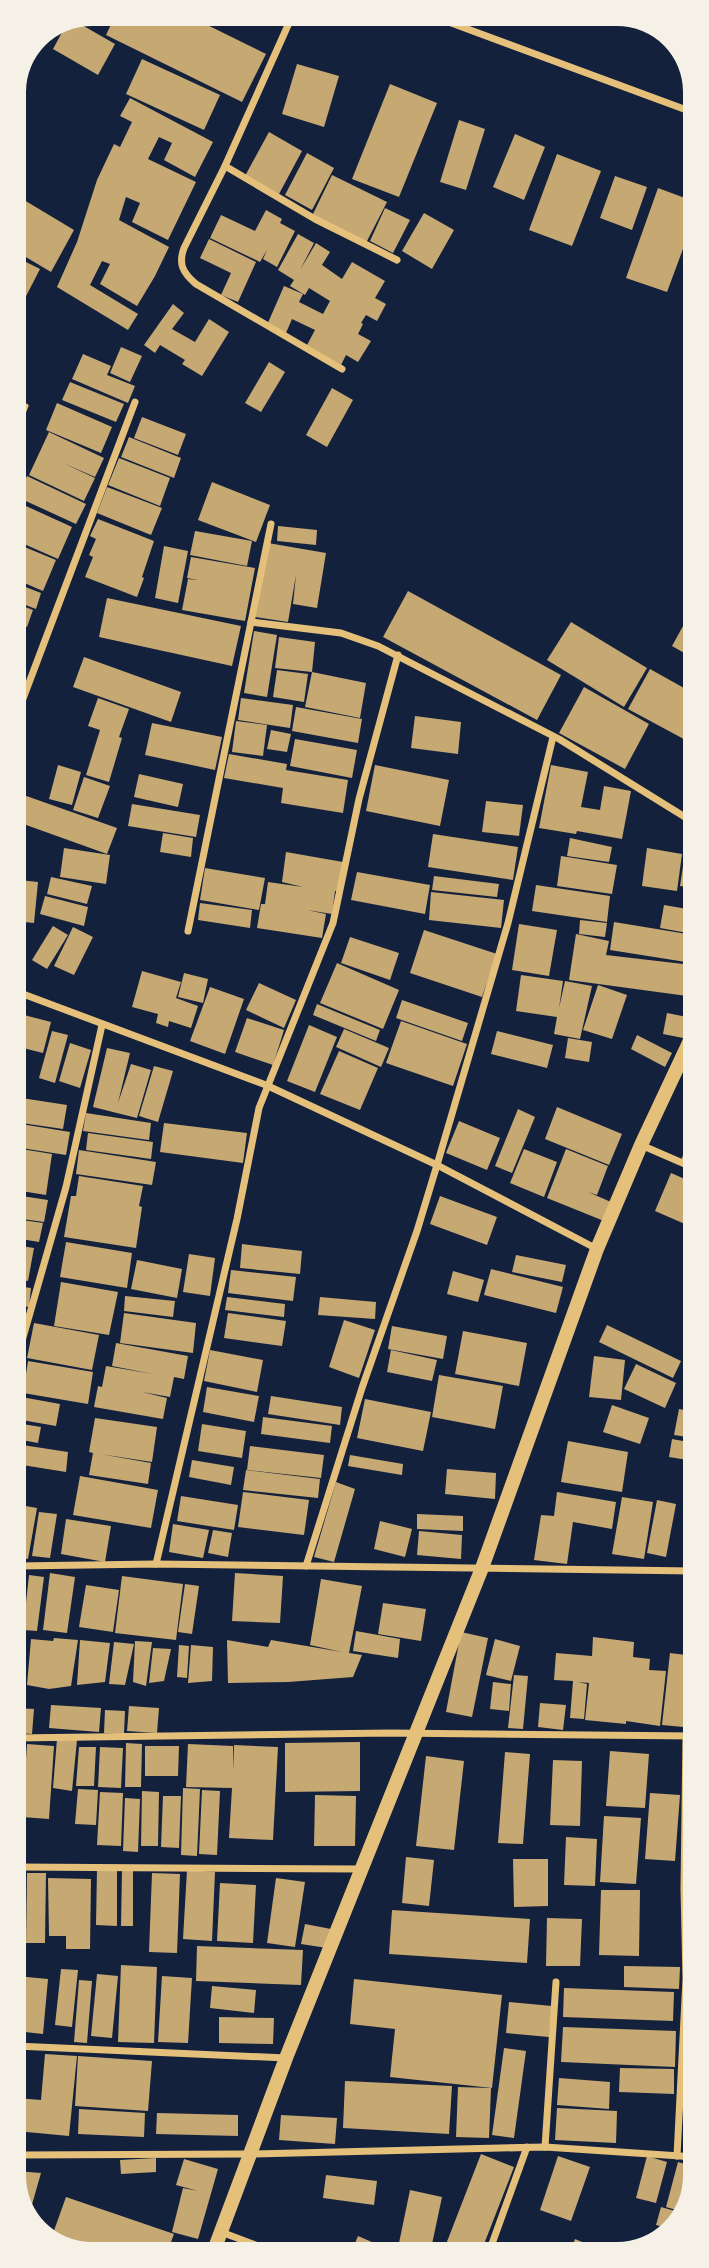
<svg xmlns="http://www.w3.org/2000/svg" width="709" height="2268" font-family="'Fira Sans Condensed',sans-serif">
	<style>
		.building { fill: #c6a872 }
		.lines { fill: none; stroke-linecap: round; stroke-linejoin: round }
		.service { stroke: #e5c07b; stroke-width: 5 }
		.minor { stroke: #e5c07b; stroke-width: 7 }
		.secondary { stroke: #e5c07b; stroke-width: 14 }
	</style>
	<rect width="100%" height="100%" fill="#14213d"/>
	<g class="building">
		<path d="M116,14H185L266,54L242,102L106,35Z"/>
		<path d="M75,21L115,44L98,75L53,49L66,25Z"/>
		<path d="M142,59L220,95L204,130L126,94Z"/>
		<path d="M297,64L339,76L324,127L282,114Z"/>
		<path d="M390,84L437,103L399,197L352,179Z"/>
		<path d="M130,98L213,142L195,177L164,160L172,143L159,137L148,159L196,182L168,240L132,222L140,203L126,197L119,220L169,247L155,276L137,306L100,284L110,264L102,261L90,285L138,314L128,330L57,287L77,242L97,180L114,144L120,147L132,122L120,116Z"/>
		<path d="M459,120L485,129L466,190L440,182Z"/>
		<path d="M269,132L302,151L279,194L245,176Z"/>
		<path d="M515,134L545,147L524,200L493,187Z"/>
		<path d="M307,153L334,168L312,210L285,195Z"/>
		<path d="M557,154L601,171L572,246L529,230Z"/>
		<path d="M332,175L387,202L366,243L312,216Z"/>
		<path d="M615,176L647,187L632,230L600,218Z"/>
		<path d="M658,188L693,201V222L667,292L626,278Z"/>
		<path d="M14,194L74,230L51,272L14,250Z"/>
		<path d="M385,208L410,220L393,253L370,241Z"/>
		<path d="M266,210L282,219L280,223L295,231L277,267L263,259L267,250L260,262L210,238L221,215L255,231Z"/>
		<path d="M424,213L454,230L432,269L402,251Z"/>
		<path d="M298,234L314,243L300,270L316,243L330,252L322,265L342,279L352,262L385,281L375,298L386,304L377,321L366,315L361,323L363,324L358,334L371,341L358,362L346,355L341,365L307,345L315,330L292,319L286,333L267,325L284,286L303,294L299,302L323,314L330,301L309,288L305,295L290,286L294,280L278,270Z"/>
		<path d="M209,239L256,262L238,302L221,295L231,273L200,258Z"/>
		<path d="M14,256L40,269L22,304L14,300Z"/>
		<path d="M173,304L184,313L172,329L195,342L209,319L229,332L202,376L182,364L185,360L160,345L155,353L144,345Z"/>
		<path d="M121,347L142,356L130,382L110,373Z"/>
		<path d="M83,354L111,366L107,375L135,386L128,403L72,379Z"/>
		<path d="M269,362L285,372L261,412L245,403Z"/>
		<path d="M70,382L124,404L116,422L62,400Z"/>
		<path d="M332,388L353,400L327,447L306,435Z"/>
		<path d="M57,403L112,427L101,453L46,430Z"/>
		<path d="M142,417L186,434L178,455L134,438Z"/>
		<path d="M49,432L104,458L95,477L63,463L95,478L84,501L29,475Z"/>
		<path d="M129,437L181,458L174,478L121,457Z"/>
		<path d="M119,458L170,478L160,506L108,485Z"/>
		<path d="M27,476L86,504L76,524L17,497Z"/>
		<path d="M212,482L270,505L256,542L198,520Z"/>
		<path d="M107,487L162,508L151,535L97,513Z"/>
		<path d="M15,501L72,527L58,559L15,540Z"/>
		<path d="M98,519L154,541L142,577L144,578L137,597L85,577L93,557L89,555L96,539L90,536Z"/>
		<path d="M278,526L317,530L316,545L277,541Z"/>
		<path d="M195,531L252,541L247,566L190,555Z"/>
		<path d="M15,543L56,560L43,591L15,579Z"/>
		<path d="M268,543L326,553L317,608L293,604L296,575L288,622L255,617Z"/>
		<path d="M164,546L188,551L178,603L155,598Z"/>
		<path d="M191,557L255,568L245,621L182,610L188,579L198,580L187,578Z"/>
		<path d="M15,583L41,593L36,609L15,601Z"/>
		<path d="M408,591L561,675L537,720L383,637Z"/>
		<path d="M107,598L241,626L232,666L99,637Z"/>
		<path d="M15,603L33,610L27,627L15,623Z"/>
		<path d="M693,608V658L672,646Z"/>
		<path d="M571,622L647,668L624,707L547,660Z"/>
		<path d="M15,631L25,634L15,661Z"/>
		<path d="M254,631L277,635L267,697L244,693Z"/>
		<path d="M279,637L315,642L312,672L275,668Z"/>
		<path d="M84,657L181,692L171,722L73,687Z"/>
		<path d="M650,669L693,693V744L628,709Z"/>
		<path d="M277,670L308,674L304,702L273,697Z"/>
		<path d="M312,672L366,683L360,718L305,707Z"/>
		<path d="M584,687L649,724L625,769L559,733Z"/>
		<path d="M98,698L129,709L119,737L122,738L109,782L86,775L100,730L88,726Z"/>
		<path d="M241,698L293,705L290,728L238,720Z"/>
		<path d="M296,707L362,719L358,743L292,731Z"/>
		<path d="M415,716L461,722L458,754L411,748Z"/>
		<path d="M236,721L267,725L263,756L232,752Z"/>
		<path d="M152,723L222,737L215,770L145,755Z"/>
		<path d="M271,730L291,734L287,752L267,749Z"/>
		<path d="M295,739L357,750L352,778L290,766Z"/>
		<path d="M229,754L287,764L286,770L348,780L343,813L281,803L283,788L224,778Z"/>
		<path d="M58,765L81,772L72,805L49,799Z"/>
		<path d="M375,765L449,780L440,826L366,811Z"/>
		<path d="M551,765L588,772L581,807L600,810L604,786L631,791L622,839L577,831L576,834L539,828Z"/>
		<path d="M139,774L183,784L178,807L134,797Z"/>
		<path d="M84,777L110,786L98,818L73,810Z"/>
		<path d="M15,792L117,828L107,854L15,821Z"/>
		<path d="M486,801L523,805L519,836L482,832Z"/>
		<path d="M132,804L200,815L196,837L128,826Z"/>
		<path d="M163,833L193,838L191,857L160,852Z"/>
		<path d="M433,834L518,847L513,880L428,867Z"/>
		<path d="M570,838L612,847L609,862L567,856Z"/>
		<path d="M64,848L110,855L106,884L60,877Z"/>
		<path d="M647,848L682,854L677,891L642,886Z"/>
		<path d="M286,852L343,862L339,891H335L332,914L307,910L326,914L322,938L257,928L261,904H265L268,882L303,887L282,882Z"/>
		<path d="M685,853L693,854V888L680,886Z"/>
		<path d="M561,856L617,865L612,894L557,886Z"/>
		<path d="M205,868L265,878L259,910L200,900Z"/>
		<path d="M357,872L430,885L425,914L351,900Z"/>
		<path d="M434,876L499,884L497,897L432,890Z"/>
		<path d="M51,877L92,886L87,904L47,894Z"/>
		<path d="M19,880L38,882L34,923L15,921Z"/>
		<path d="M536,885L610,896L607,922L532,911Z"/>
		<path d="M431,892L504,900L501,928L429,920Z"/>
		<path d="M45,896L88,907L84,926L40,914Z"/>
		<path d="M200,903L252,910L250,928L198,920Z"/>
		<path d="M664,905L693,910V934L660,928Z"/>
		<path d="M580,920L607,923L605,937L579,934Z"/>
		<path d="M614,922L693,935L692,963L610,950Z"/>
		<path d="M519,924L557,930L549,976L512,970Z"/>
		<path d="M53,926L68,935L47,969L32,960Z"/>
		<path d="M73,927L93,937L74,975L54,966Z"/>
		<path d="M424,930L497,954L482,997L410,973Z"/>
		<path d="M576,934L609,941L606,955L692,965L687,996L569,980Z"/>
		<path d="M350,937L399,953L390,980L341,963Z"/>
		<path d="M337,963L399,990L383,1029L320,1003Z"/>
		<path d="M142,971L181,982L176,998L198,1006L191,1028L169,1021L168,1027L156,1023L158,1014L132,1007Z"/>
		<path d="M184,973L208,979L203,1003L178,997Z"/>
		<path d="M521,975L563,981L559,1008L565,981L592,986L580,1039L554,1034L557,1017L516,1011Z"/>
		<path d="M259,983L296,1000L284,1028L246,1010Z"/>
		<path d="M598,985L627,995L612,1039L583,1030Z"/>
		<path d="M210,987L244,999L225,1054L190,1041Z"/>
		<path d="M402,1000L468,1023L462,1041L396,1018Z"/>
		<path d="M317,1004L380,1030L376,1041L313,1015Z"/>
		<path d="M667,1013L687,1017L683,1038L663,1034Z"/>
		<path d="M24,1015L51,1022L43,1053L15,1046Z"/>
		<path d="M247,1018L284,1030L273,1065L235,1052Z"/>
		<path d="M401,1021L467,1044L453,1086L386,1063Z"/>
		<path d="M309,1025L337,1037L315,1092L287,1081Z"/>
		<path d="M344,1029L389,1048L381,1067L336,1047Z"/>
		<path d="M52,1031L68,1035L55,1083L39,1078Z"/>
		<path d="M497,1031L553,1045L547,1068L491,1054Z"/>
		<path d="M637,1035L672,1053L665,1067L631,1049Z"/>
		<path d="M568,1038L592,1042L589,1062L565,1058Z"/>
		<path d="M70,1043L91,1050L80,1088L59,1081Z"/>
		<path d="M107,1048L130,1053L118,1103L131,1064L151,1070L137,1118L93,1107Z"/>
		<path d="M339,1051L378,1068L360,1110L320,1094Z"/>
		<path d="M154,1066L173,1071L158,1122L139,1116Z"/>
		<path d="M15,1097L67,1105L63,1129L15,1122Z"/>
		<path d="M557,1107L622,1134L609,1165L545,1139Z"/>
		<path d="M518,1109L535,1117L512,1173L495,1166Z"/>
		<path d="M86,1113L151,1123L149,1140L83,1131Z"/>
		<path d="M459,1121L500,1138L487,1170L446,1153Z"/>
		<path d="M15,1123L70,1132L66,1155L15,1147Z"/>
		<path d="M164,1123L247,1133L243,1163L160,1152Z"/>
		<path d="M694,1130V1166L681,1160Z"/>
		<path d="M88,1133L153,1142L151,1159L86,1150Z"/>
		<path d="M15,1148L52,1154L46,1195L15,1190Z"/>
		<path d="M524,1149L557,1162L544,1197L510,1183Z"/>
		<path d="M566,1149L608,1166L597,1195L588,1192L611,1202L604,1221L547,1198Z"/>
		<path d="M79,1150L156,1162L152,1185L76,1174Z"/>
		<path d="M671,1173L694,1183V1228L655,1211Z"/>
		<path d="M79,1176L143,1186L139,1206L142,1207L136,1248L64,1237L71,1196H76Z"/>
		<path d="M15,1195L48,1200L44,1222L15,1218Z"/>
		<path d="M440,1196L497,1217L487,1245L430,1224Z"/>
		<path d="M15,1219L43,1223L39,1242L15,1238Z"/>
		<path d="M66,1242L132,1253L127,1288L60,1277Z"/>
		<path d="M242,1244L302,1251L300,1274L240,1268Z"/>
		<path d="M15,1245L34,1248L28,1281L16,1279Z"/>
		<path d="M189,1254L215,1258L210,1296L183,1292Z"/>
		<path d="M516,1255L566,1265L562,1282L512,1272Z"/>
		<path d="M137,1260L182,1269L177,1298L131,1289Z"/>
		<path d="M491,1269L563,1287L556,1313L484,1295Z"/>
		<path d="M231,1270L296,1277L293,1301L228,1293Z"/>
		<path d="M453,1271L484,1280L478,1302L447,1294Z"/>
		<path d="M61,1282L118,1292L109,1335L54,1326Z"/>
		<path d="M16,1286L31,1288L29,1307L16,1305Z"/>
		<path d="M125,1296L175,1301L173,1317L124,1311Z"/>
		<path d="M227,1297L285,1304L284,1317L225,1310Z"/>
		<path d="M320,1297L376,1302L375,1319L318,1315Z"/>
		<path d="M124,1313L196,1323L193,1353L120,1343Z"/>
		<path d="M228,1313L286,1321L282,1346L224,1338Z"/>
		<path d="M344,1320L375,1330L359,1378L329,1367Z"/>
		<path d="M34,1323L99,1335L92,1370L27,1358Z"/>
		<path d="M607,1325L681,1361L673,1378L599,1342Z"/>
		<path d="M392,1326L447,1336L443,1359L388,1349Z"/>
		<path d="M463,1331L527,1343L519,1386L455,1374Z"/>
		<path d="M116,1343L188,1356L184,1379L174,1377L170,1397L142,1392L167,1398L163,1419L94,1407L98,1386L102,1387L106,1366L153,1374L112,1366Z"/>
		<path d="M210,1350L263,1360L257,1392L204,1381Z"/>
		<path d="M391,1350L437,1360L432,1381L387,1372Z"/>
		<path d="M594,1356L625,1360L621,1400L589,1397Z"/>
		<path d="M28,1361L93,1372L88,1404L23,1393Z"/>
		<path d="M636,1364L676,1383L665,1408L624,1389Z"/>
		<path d="M439,1375L503,1386L495,1429L432,1417Z"/>
		<path d="M207,1387L259,1396L254,1422L203,1412Z"/>
		<path d="M16,1396L60,1404L56,1426L16,1419Z"/>
		<path d="M271,1396L342,1407L340,1425L268,1414Z"/>
		<path d="M365,1399L431,1412L423,1451L357,1438Z"/>
		<path d="M612,1405L649,1418L640,1444L603,1432Z"/>
		<path d="M679,1409L694,1412V1438L674,1435Z"/>
		<path d="M263,1417L332,1426L330,1443L261,1434Z"/>
		<path d="M95,1418L157,1427L152,1462L100,1454L151,1463L148,1484L89,1475L93,1453L89,1452Z"/>
		<path d="M16,1423L41,1427L38,1443L16,1439Z"/>
		<path d="M202,1424L246,1431L242,1458L198,1451Z"/>
		<path d="M672,1439L694,1443V1461L669,1457Z"/>
		<path d="M568,1441L628,1452L622,1492L561,1482Z"/>
		<path d="M16,1444L68,1452L66,1472L16,1464Z"/>
		<path d="M250,1446L324,1455L321,1478L247,1470Z"/>
		<path d="M350,1455L403,1464L402,1475L348,1466Z"/>
		<path d="M192,1460L234,1467L231,1485L189,1477Z"/>
		<path d="M447,1469L496,1473L495,1499L445,1494Z"/>
		<path d="M246,1470L320,1479L318,1498L243,1490Z"/>
		<path d="M80,1476L158,1490L151,1528L73,1515Z"/>
		<path d="M336,1482L355,1489L334,1562L314,1557Z"/>
		<path d="M243,1492L309,1500L304,1535L238,1527Z"/>
		<path d="M557,1492L616,1502L612,1529L573,1522L567,1564L534,1560L541,1515L554,1516Z"/>
		<path d="M181,1496L238,1505L234,1530L177,1521Z"/>
		<path d="M622,1497L653,1502L644,1559L612,1554Z"/>
		<path d="M657,1500L676,1504L666,1557L647,1553Z"/>
		<path d="M20,1505L37,1508L28,1559L16,1557V1507L20,1508Z"/>
		<path d="M39,1512L57,1514L50,1558L32,1556Z"/>
		<path d="M417,1514L463,1516V1531L417,1529Z"/>
		<path d="M688,1514L694,1515V1538L686,1537Z"/>
		<path d="M66,1519L111,1526L105,1562L61,1554Z"/>
		<path d="M380,1521L412,1529L405,1557L374,1549Z"/>
		<path d="M173,1524L209,1530L203,1558L169,1552Z"/>
		<path d="M213,1530L232,1533L228,1557L208,1553Z"/>
		<path d="M419,1531L462,1535L461,1559L417,1555Z"/>
		<path d="M688,1543H694V1563H687Z"/>
		<path d="M50,1573L75,1577L67,1633L43,1630Z"/>
		<path d="M235,1573L283,1576L280,1623L232,1621Z"/>
		<path d="M29,1575L44,1577L37,1631L23,1630Z"/>
		<path d="M122,1576L183,1584L176,1640L115,1633Z"/>
		<path d="M691,1576H694V1652L683,1651Z"/>
		<path d="M321,1579L362,1586L349,1653L362,1655L353,1677L288,1682L228,1683L227,1640L268,1647L271,1640L342,1652L310,1645Z"/>
		<path d="M16,1583H21L19,1618H16Z"/>
		<path d="M185,1584L199,1586L192,1634L178,1632Z"/>
		<path d="M86,1585L119,1590L113,1632L79,1627Z"/>
		<path d="M383,1603L426,1609L421,1641L378,1634Z"/>
		<path d="M356,1631L400,1639L398,1658L353,1651Z"/>
		<path d="M461,1632L488,1638L472,1717L446,1712Z"/>
		<path d="M593,1637L634,1642L633,1657L650,1659L649,1670L666,1671L660,1726L626,1721V1724L585,1720L589,1683L578,1682L587,1684L584,1719L570,1718L573,1681L554,1680L556,1653L592,1656Z"/>
		<path d="M54,1638L78,1640L71,1686L49,1689L27,1685L31,1639L53,1641Z"/>
		<path d="M495,1639L520,1646L511,1681L486,1675Z"/>
		<path d="M16,1640L26,1641L20,1692H16Z"/>
		<path d="M80,1640L110,1643L105,1682L77,1685Z"/>
		<path d="M135,1641L152,1642L146,1686L133,1682Z"/>
		<path d="M114,1642L134,1644L125,1685L109,1684Z"/>
		<path d="M179,1645L189,1646L187,1678L177,1677Z"/>
		<path d="M191,1645L213,1647L212,1681L188,1683Z"/>
		<path d="M153,1648L171,1649L164,1681L149,1683Z"/>
		<path d="M670,1653L694,1656V1728L662,1725Z"/>
		<path d="M514,1675L528,1676L523,1729L508,1728Z"/>
		<path d="M493,1682L511,1684L509,1711L490,1709Z"/>
		<path d="M540,1703L566,1705L563,1730L538,1727Z"/>
		<path d="M51,1705L101,1708L99,1732L49,1728Z"/>
		<path d="M129,1706L159,1708L157,1733L127,1731Z"/>
		<path d="M16,1708L34,1709L32,1734L16,1733Z"/>
		<path d="M105,1710L125,1711L124,1734L104,1733Z"/>
		<path d="M57,1739L77,1740L72,1791L53,1788Z"/>
		<path d="M360,1742V1791L285,1792V1743Z"/>
		<path d="M126,1743L142,1744L141,1787H125Z"/>
		<path d="M27,1744L54,1746L49,1819L22,1817Z"/>
		<path d="M188,1744L233,1746V1771L234,1745L278,1747L273,1840L229,1838L232,1788L186,1787Z"/>
		<path d="M145,1746H179L178,1776H145Z"/>
		<path d="M79,1747H96L94,1786H76Z"/>
		<path d="M100,1747L123,1748L121,1788L98,1787Z"/>
		<path d="M610,1751L649,1754L645,1808L606,1806Z"/>
		<path d="M505,1752L530,1754L523,1844L498,1843Z"/>
		<path d="M426,1756L464,1761L454,1850L416,1846Z"/>
		<path d="M553,1760L582,1761L580,1826L550,1825Z"/>
		<path d="M16,1786H18L21,1842H16Z"/>
		<path d="M183,1788L200,1789L197,1856L181,1855Z"/>
		<path d="M78,1789L98,1790L96,1825L75,1824Z"/>
		<path d="M202,1790L220,1791L217,1855L199,1854Z"/>
		<path d="M142,1791L159,1792L158,1846H141Z"/>
		<path d="M100,1792L123,1793L121,1846L97,1845Z"/>
		<path d="M650,1793L680,1795L675,1861L645,1859Z"/>
		<path d="M315,1795L356,1796L355,1846H314Z"/>
		<path d="M163,1796H181L179,1848L161,1847Z"/>
		<path d="M125,1798L140,1799L138,1852L123,1851Z"/>
		<path d="M688,1806H695V1848H689Z"/>
		<path d="M604,1816L641,1818L636,1884L600,1882Z"/>
		<path d="M566,1837L597,1839L595,1886L564,1885Z"/>
		<path d="M406,1857L434,1860L429,1906L402,1903Z"/>
		<path d="M513,1859H548V1906L514,1907Z"/>
		<path d="M97,1869L117,1870V1926L96,1925Z"/>
		<path d="M187,1870L215,1872L212,1941L183,1939Z"/>
		<path d="M122,1871H133V1926H121Z"/>
		<path d="M16,1872H25L23,1949L16,1948Z"/>
		<path d="M27,1873H46L45,1943H26Z"/>
		<path d="M152,1873L180,1874L177,1953L149,1952Z"/>
		<path d="M48,1878L91,1879L90,1949H66V1936H49Z"/>
		<path d="M276,1878L305,1882L295,1947L267,1943Z"/>
		<path d="M220,1883L256,1885L253,1943L217,1941Z"/>
		<path d="M601,1890H640L639,1956L599,1955Z"/>
		<path d="M392,1910L530,1919L527,1963L389,1954Z"/>
		<path d="M547,1918L582,1919L580,1966H546Z"/>
		<path d="M305,1924L331,1929L327,1948L301,1944Z"/>
		<path d="M197,1946L303,1950L301,1985L196,1981Z"/>
		<path d="M121,1965L157,1967L154,2043L118,2042Z"/>
		<path d="M624,1966L680,1967L679,1989L624,1987Z"/>
		<path d="M61,1969L78,1970L72,2027L55,2025Z"/>
		<path d="M692,1969H695V2005H689Z"/>
		<path d="M97,1974L118,1976L112,2038L91,2036Z"/>
		<path d="M16,1976L48,1979L43,2034L16,2031Z"/>
		<path d="M162,1976L192,1978L188,2043L158,2042Z"/>
		<path d="M354,1979L502,1995L492,2088L390,2077L395,2029L350,2024Z"/>
		<path d="M79,1980L92,1981L87,2043L74,2042Z"/>
		<path d="M212,1986L256,1990L254,2013L210,2008Z"/>
		<path d="M564,1988L674,1992L673,2021L563,2017Z"/>
		<path d="M509,2002L552,2006L549,2037L506,2033Z"/>
		<path d="M219,2017L274,2018L273,2044L219,2043Z"/>
		<path d="M563,2027L676,2031L675,2067L561,2062Z"/>
		<path d="M504,2048L526,2051L514,2138L492,2135Z"/>
		<path d="M45,2054L77,2056L69,2136L16,2131V2098L41,2100Z"/>
		<path d="M78,2056L152,2061L148,2111L75,2106Z"/>
		<path d="M620,2068L674,2069V2094L619,2092Z"/>
		<path d="M559,2078L610,2082L609,2109L557,2105Z"/>
		<path d="M345,2081L452,2086L449,2134L343,2128Z"/>
		<path d="M458,2087L491,2088L489,2138L456,2137Z"/>
		<path d="M557,2108L617,2111L616,2143L555,2140Z"/>
		<path d="M79,2109L145,2113L144,2137L78,2134Z"/>
		<path d="M157,2113L238,2115V2136L156,2134Z"/>
		<path d="M281,2115L337,2118L335,2144L279,2140Z"/>
		<path d="M481,2154L514,2167L481,2252H443Z"/>
		<path d="M558,2156L590,2167L571,2221L540,2210Z"/>
		<path d="M647,2156L667,2162L656,2203L636,2198Z"/>
		<path d="M156,2158V2172L121,2174L120,2160Z"/>
		<path d="M184,2159L218,2169L198,2239L172,2232L183,2188L198,2191L176,2185Z"/>
		<path d="M678,2162L695,2167V2177L683,2212L666,2207Z"/>
		<path d="M17,2171L41,2173L29,2215L17,2196Z"/>
		<path d="M326,2175L377,2181L374,2205L323,2198Z"/>
		<path d="M410,2190L442,2197L431,2249L399,2243Z"/>
		<path d="M66,2197L174,2234L167,2253L86,2254L51,2239Z"/>
		<path d="M661,2207L682,2213L679,2224L671,2229L656,2225Z"/>
		<path d="M358,2236L395,2252L351,2253Z"/>
		<path d="M575,2239L606,2252H570Z"/>
	</g>
	<g class="lines">
		<path class="service" d="M15,432L26,406"/>
		<g class="minor">
			<path d="M293,14L225,166L184,248C178,264 183,273 196,284L342,369"/>
			<path d="M427,14L692,112"/>
			<path d="M225,166L315,219L397,260"/>
			<path d="M251,622L341,633L378,646L559,739L693,822"/>
			<path d="M15,727L21,704L135,402"/>
			<path d="M188,931L271,524"/>
			<path d="M15,991L266,1085L437,1165L597,1249"/>
			<path d="M641,1145L694,1168"/>
			<path d="M16,1362L66,1187L102,1025"/>
			<path d="M156,1564L237,1219L259,1108L333,923L359,799L398,655"/>
			<path d="M16,1566L156,1564L694,1571"/>
			<path d="M306,1566L362,1388L417,1231L437,1165L508,923L553,737"/>
			<path d="M16,1738L390,1733L694,1736"/>
			<path d="M16,1867L362,1869"/>
			<path d="M16,2046L286,2058"/>
			<path d="M545,2147L556,1982"/>
			<path d="M17,2155L249,2154L545,2147L695,2157"/>
			<path d="M677,2156L686,1979L684,1889L686,1736"/>
			<path d="M221,2232L277,2253"/>
			<path d="M489,2252L527,2147"/>
		</g>
		<path class="secondary" d="M213,2253L286,2058L482,1568L597,1249L641,1145L694,1032"/>
	</g>
	<path d="M0 0H709V2268H0ZM92 26H617A66 66 0 0 1 683 92V2176A66 66 0 0 1 617 2242H92A66 66 0 0 1 26 2176V92A66 66 0 0 1 92 26Z" fill="#f6f1e7" fill-rule="evenodd"/>
</svg>
